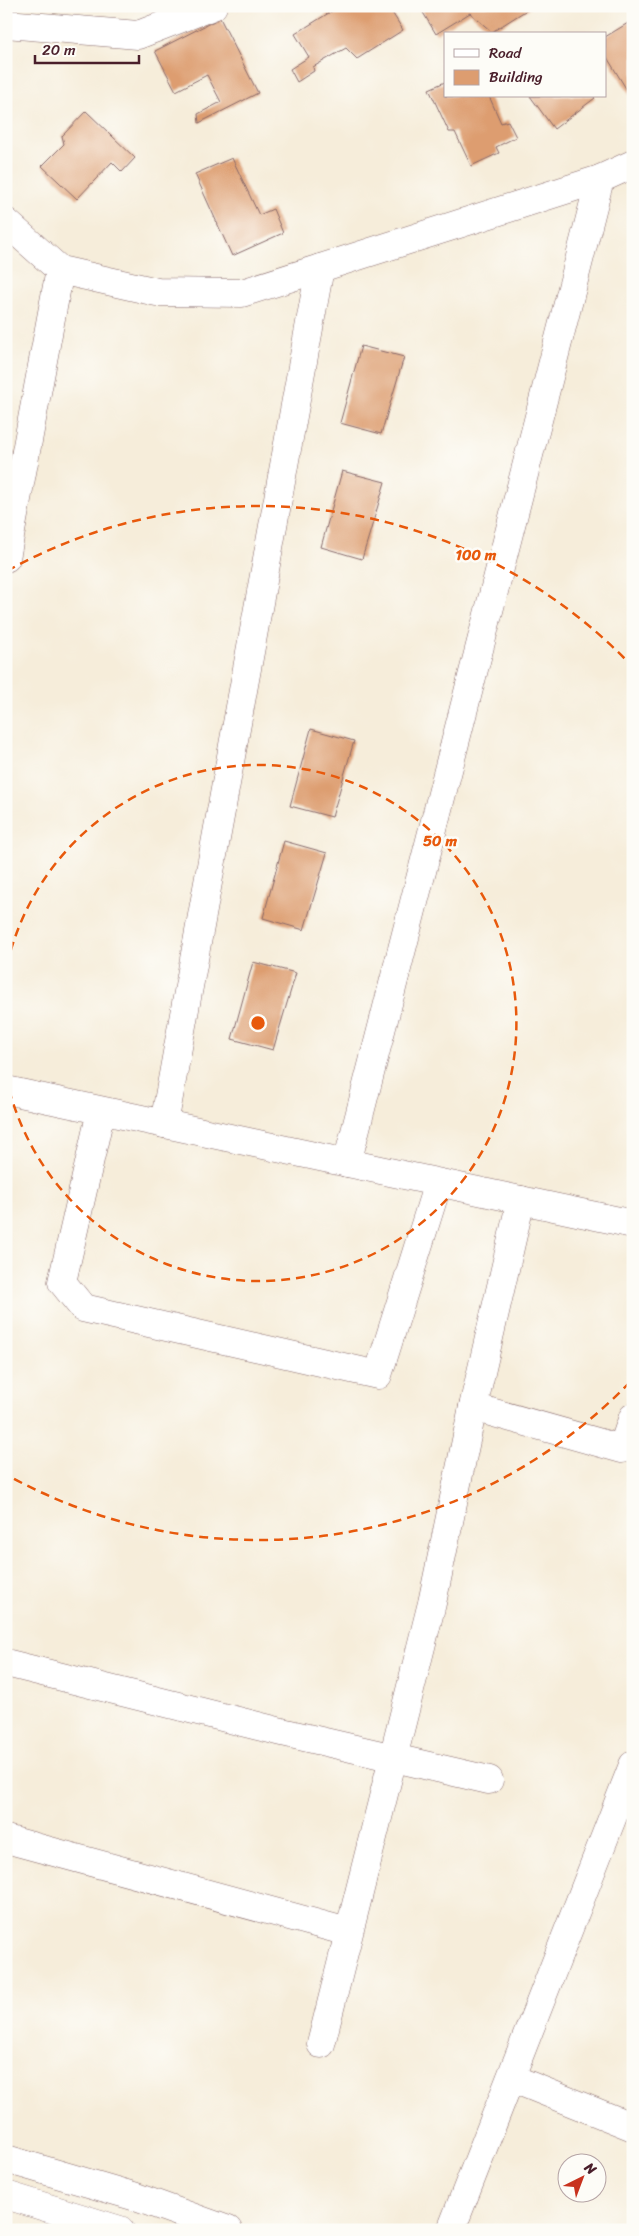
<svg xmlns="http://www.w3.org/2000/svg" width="639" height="2236" font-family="Sriracha,sans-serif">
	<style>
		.building { fill: #dd9d70 }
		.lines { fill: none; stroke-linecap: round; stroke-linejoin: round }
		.minor-casing { stroke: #866768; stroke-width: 29 }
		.tertiary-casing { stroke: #866768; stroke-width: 29 }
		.minor { stroke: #fff; stroke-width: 28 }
		.tertiary { stroke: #fff; stroke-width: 28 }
		.ring { fill: none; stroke: #e8590c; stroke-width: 2.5; stroke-dasharray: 9 6 }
		.centre { fill: #e8590c; stroke: #fdfcf7; stroke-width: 2.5 }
		.ring-label { font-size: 15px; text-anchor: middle; font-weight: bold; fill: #e8590c; stroke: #fdfcf7; stroke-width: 5; stroke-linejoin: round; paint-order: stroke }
	</style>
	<rect width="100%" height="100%" fill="#fdfcf7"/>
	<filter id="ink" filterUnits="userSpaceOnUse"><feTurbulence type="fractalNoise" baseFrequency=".02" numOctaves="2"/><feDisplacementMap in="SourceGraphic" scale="10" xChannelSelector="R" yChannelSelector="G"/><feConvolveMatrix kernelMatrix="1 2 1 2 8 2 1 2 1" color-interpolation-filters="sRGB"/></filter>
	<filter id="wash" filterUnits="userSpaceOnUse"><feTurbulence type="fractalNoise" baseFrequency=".0096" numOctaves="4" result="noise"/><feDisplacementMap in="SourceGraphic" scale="20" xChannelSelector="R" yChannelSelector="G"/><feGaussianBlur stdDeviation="1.12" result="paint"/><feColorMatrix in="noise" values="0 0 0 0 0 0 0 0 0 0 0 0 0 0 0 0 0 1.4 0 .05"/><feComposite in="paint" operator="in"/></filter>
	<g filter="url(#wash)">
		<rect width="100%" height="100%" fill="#f6edda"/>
		<g id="blocks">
			<g class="building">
				<path d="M340,6H388L403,30L357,59L346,48L313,67L314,71L297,82L290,69L309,57L295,34Z"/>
				<path d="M419,6H533L492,32L470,13L436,34Z"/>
				<path d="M220,18L258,93L199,123L198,114L221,102L207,75L176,91L155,51Z"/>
				<path d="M633,20V100L605,54V37Z"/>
				<path d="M445,82V96H489L501,123L508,121L516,137L496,147L499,153L471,166L455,132H449L429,89Z"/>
				<path d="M530,96H593L595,98L554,129Z"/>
				<path d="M86,111L135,158L122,172L112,162L77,199L42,166L64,144L62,136Z"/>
				<path d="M232,158L259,215L273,209L283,233L232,256L195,174Z"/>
				<path d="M361,346L404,357L381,434L340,423Z"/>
				<path d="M342,471L385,482L362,559L321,547Z"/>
				<path d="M311,729L354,741L332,817L290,806Z"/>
				<path d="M284,841L327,853L304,930L263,918Z"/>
				<path d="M253,962L296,973L273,1050L232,1039Z"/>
			</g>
		</g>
	</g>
	<g filter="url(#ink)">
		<use href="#blocks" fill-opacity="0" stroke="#866768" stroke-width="1"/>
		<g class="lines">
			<g class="minor-casing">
				<g id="minor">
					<path d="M6,24L138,35L213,6"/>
					<path d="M6,222L60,270L157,292L242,293L600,179L633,164"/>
					<path d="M6,558L60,270"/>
					<path d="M6,1090L633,1224"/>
					<path d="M101,1111L62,1282L83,1308L378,1375L438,1183"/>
					<path d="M164,1124L320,268"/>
					<path d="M347,1163L600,179"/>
					<path d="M521,1200L473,1407L622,1449L633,1417"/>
					<path d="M6,1663L282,1732L489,1780"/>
					<path d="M6,1839L348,1932"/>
					<path d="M321,2044L432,1603L473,1407"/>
					<path d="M511,2078L633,2127"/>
					<path d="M451,2230L633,1765"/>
				</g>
			</g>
			<g class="tertiary-casing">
				<g id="tertiary">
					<path d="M6,2159L133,2196L228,2230"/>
					<path d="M6,2195L120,2230"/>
				</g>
			</g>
			<use href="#minor" class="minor"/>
			<use href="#tertiary" class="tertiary"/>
		</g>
	</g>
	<g class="ring">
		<path d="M7 965A258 258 0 1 1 7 1081"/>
		<path d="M630 1382A517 517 0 0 1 7 1475M7 571A517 517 0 0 1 630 664"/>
	</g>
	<circle cx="258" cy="1023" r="8" class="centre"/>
	<g class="ring-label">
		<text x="476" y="560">100 m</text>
		<text x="440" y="846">50 m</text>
	</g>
	<rect width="639" height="2236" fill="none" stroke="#fdfcf7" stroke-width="25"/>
	<rect x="444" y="32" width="162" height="65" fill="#fdfcf7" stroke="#b5a4a5"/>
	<rect x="454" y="49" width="25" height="8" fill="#ffffff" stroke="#b5a4a5"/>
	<text x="489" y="58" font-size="15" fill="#4a1f2b">Road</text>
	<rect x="454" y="70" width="25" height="15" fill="#dd9d70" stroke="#b5a4a5"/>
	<text x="489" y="82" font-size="15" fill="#4a1f2b">Building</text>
	<g transform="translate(582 2178) rotate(42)"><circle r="24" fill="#fdfcf7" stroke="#b5a4a5"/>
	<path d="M0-4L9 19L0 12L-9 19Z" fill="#c8321e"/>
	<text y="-8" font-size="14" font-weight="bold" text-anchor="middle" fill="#4a1f2b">N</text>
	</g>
	<path d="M35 55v8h104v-8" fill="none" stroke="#4a1f2b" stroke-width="2.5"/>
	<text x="42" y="55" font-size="15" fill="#4a1f2b" stroke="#fdfcf7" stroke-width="4" paint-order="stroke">20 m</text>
</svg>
